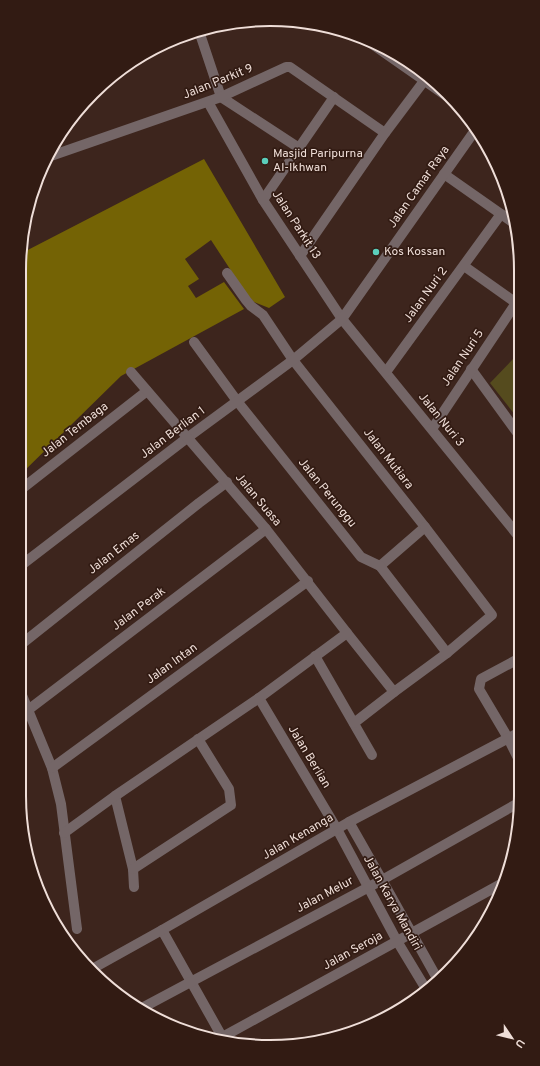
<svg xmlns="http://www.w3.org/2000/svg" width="540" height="1066" font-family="Overpass,sans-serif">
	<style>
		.green { fill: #554b1e }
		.forest { fill: #746305 }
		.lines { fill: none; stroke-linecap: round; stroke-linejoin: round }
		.minor { stroke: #746667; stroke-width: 10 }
		.poi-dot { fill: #5bcebb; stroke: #321b13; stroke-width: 1.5 }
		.labels { text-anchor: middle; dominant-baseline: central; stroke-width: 3.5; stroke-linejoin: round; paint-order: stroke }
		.street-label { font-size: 12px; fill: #efded8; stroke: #321b13 }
		.poi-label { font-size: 12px; fill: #efded8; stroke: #321b13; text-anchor: start }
		.rim { fill: none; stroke: #efded8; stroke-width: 2 }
	</style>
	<rect width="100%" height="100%" fill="#3d251d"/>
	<path class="green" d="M513,359L519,365V411L515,415L490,383Z"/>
	<path class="forest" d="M204,159L285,297L269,308L254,302L245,292L211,240L185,259L199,279L188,286L196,298L224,282L244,309L121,376L19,476L20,254Z"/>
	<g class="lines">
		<g class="minor">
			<path d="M199,31L221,97L299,148"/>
			<path d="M181,37L197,31"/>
			<path d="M369,42L452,100"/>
			<path d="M208,102L263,200L342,319L520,538"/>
			<path d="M45,158L221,97L286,67H290L385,133"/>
			<path d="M444,174L515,224"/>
			<path d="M263,200L334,97"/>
			<path d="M300,256L385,133L424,81"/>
			<path d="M464,266L519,305"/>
			<path d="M227,273L246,300L251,306L263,315L293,360L425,527L380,566"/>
			<path d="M194,342L237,401L361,557L380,566L447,653"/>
			<path d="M471,369L519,435"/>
			<path d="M386,372L501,214"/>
			<path d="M432,429L516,303"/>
			<path d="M19,491L147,391"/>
			<path d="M19,567L187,438L293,360L342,319L476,129"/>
			<path d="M347,633L394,692L447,653L492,615L425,527"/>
			<path d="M19,646L199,503L227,482"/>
			<path d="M315,656L372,755"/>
			<path d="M520,658L481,679L479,689L508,738L520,762"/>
			<path d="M19,688L52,768L61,804L77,929"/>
			<path d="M259,698L337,829L397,941L426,989"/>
			<path d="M28,710L266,529"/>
			<path d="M354,723L394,692"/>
			<path d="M52,768L308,581"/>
			<path d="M115,796L133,869L134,887"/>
			<path d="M349,822L382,880L438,980"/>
			<path d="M64,833L115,796L259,698L347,633L266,529L131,372"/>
			<path d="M133,869L231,805L229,789L198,739"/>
			<path d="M162,930L225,1042"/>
			<path d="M92,969L162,930L349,822L520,732"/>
			<path d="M140,1009L382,880L520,802"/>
			<path d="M376,1023L387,1017"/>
			<path d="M217,1040L501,884"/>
		</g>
	</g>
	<g class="poi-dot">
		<circle cx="265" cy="161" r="4"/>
		<circle cx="376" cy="252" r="4"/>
	</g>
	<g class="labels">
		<g class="street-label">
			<text transform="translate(218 82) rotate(-22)">Jalan Parkit 9</text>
			<text transform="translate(419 187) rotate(-55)">Jalan Camar Raya</text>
			<text transform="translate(296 225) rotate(57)">Jalan Parkit 13</text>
			<text transform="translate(426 295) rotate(-54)">Jalan Nuri 2</text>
			<text transform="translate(463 358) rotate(-56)">Jalan Nuri 5</text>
			<text transform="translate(441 420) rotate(51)">Jalan Nuri 3</text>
			<text transform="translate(75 430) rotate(-38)">Jalan Tembaga</text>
			<text transform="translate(173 433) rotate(-37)">Jalan Berlian 1</text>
			<text transform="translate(388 459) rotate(52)">Jalan Mutiara</text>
			<text transform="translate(327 493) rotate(51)">Jalan Perunggu</text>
			<text transform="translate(258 500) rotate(50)">Jalan Suasa</text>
			<text transform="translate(114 553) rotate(-38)">Jalan Emas</text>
			<text transform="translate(139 609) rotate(-37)">Jalan Perak</text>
			<text transform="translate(172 664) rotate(-36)">Jalan Intan</text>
			<text transform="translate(309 757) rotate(59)">Jalan Berlian</text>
			<text transform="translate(298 837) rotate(-30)">Jalan Kenanga</text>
			<text transform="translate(325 895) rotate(-28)">Jalan Melur</text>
			<text transform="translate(392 903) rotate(61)">Jalan Karya Mandiri</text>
			<text transform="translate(353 951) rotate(-29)">Jalan Seroja</text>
		</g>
		<g class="poi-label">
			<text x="273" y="154">Masjid Paripurna<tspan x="273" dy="14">Al-Ikhwan</tspan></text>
			<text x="384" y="252">Kos Kossan</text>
		</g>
	</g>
	<path d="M0 0H540V1066H0ZM270 26H270A244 244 0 0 1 514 270V796A244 244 0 0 1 270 1040H270A244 244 0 0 1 26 796V270A244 244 0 0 1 270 26Z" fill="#321b13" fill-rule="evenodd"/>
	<path class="rim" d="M270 26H270A244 244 0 0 1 514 270V796A244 244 0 0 1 270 1040H270A244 244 0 0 1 26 796V270A244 244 0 0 1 270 26Z"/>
	<g transform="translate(512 1038) rotate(125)" stroke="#321b13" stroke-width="3" paint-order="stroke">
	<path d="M0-3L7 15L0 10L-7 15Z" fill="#efded8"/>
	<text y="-6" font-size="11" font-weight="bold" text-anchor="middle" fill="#efded8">U</text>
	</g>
</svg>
